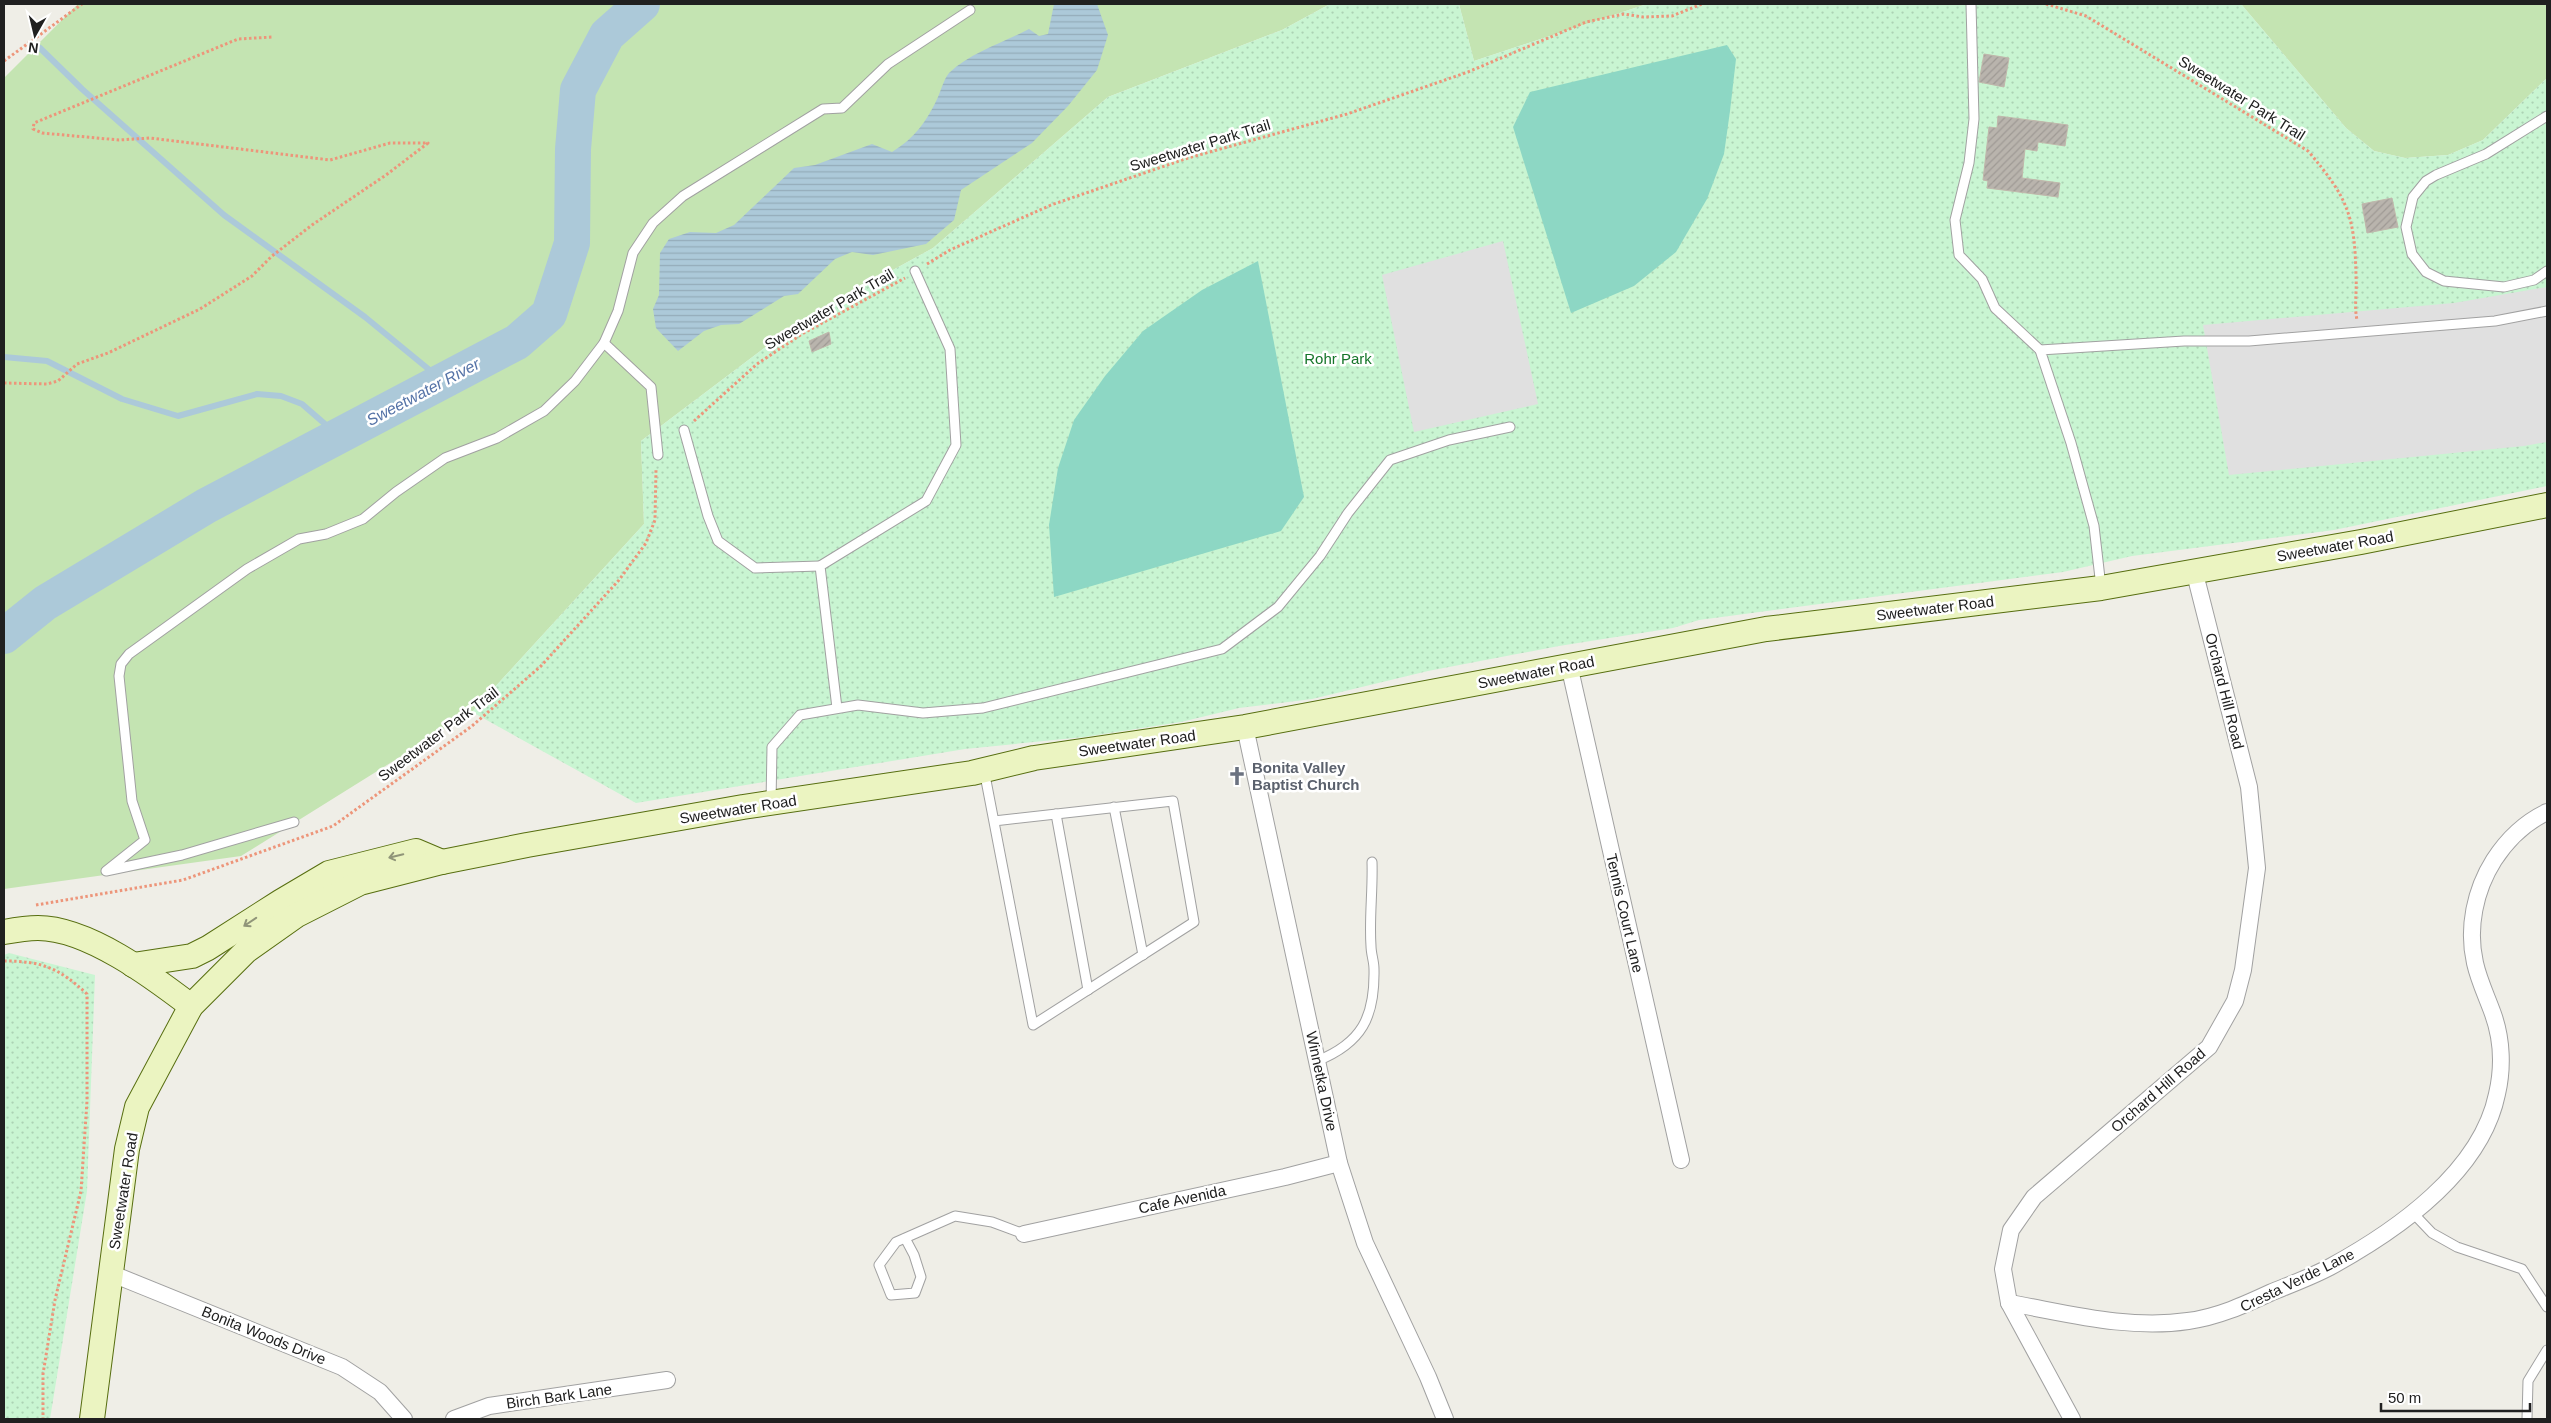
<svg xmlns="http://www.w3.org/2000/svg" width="2551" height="1423" font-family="Arial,sans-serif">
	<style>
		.grass { fill: #c4e4b2 }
		.park { fill: url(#park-dots) }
		.pitch { fill: #8dd7c4 }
		.parking { fill: #e0e0e0 }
		.water { fill: url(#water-rules) }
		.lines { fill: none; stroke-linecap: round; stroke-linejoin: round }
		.stream { stroke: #acc9d9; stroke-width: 6 }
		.river { stroke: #acc9d9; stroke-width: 36 }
		.building { fill: url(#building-hatch); stroke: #c0b7ab }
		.lane-casing { stroke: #a1a1a1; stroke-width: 11 }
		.street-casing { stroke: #a1a1a1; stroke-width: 18 }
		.secondary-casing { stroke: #576e10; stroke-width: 26 }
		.path { stroke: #ed957a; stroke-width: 3; stroke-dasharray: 2.5 2.5; stroke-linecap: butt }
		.lane { stroke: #fff; stroke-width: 9 }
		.street { stroke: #fff; stroke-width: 16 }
		.secondary { stroke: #ebf4c1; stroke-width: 24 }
		.oneway { stroke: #909579 }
		.labels { text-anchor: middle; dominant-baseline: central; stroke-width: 5; stroke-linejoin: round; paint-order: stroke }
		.street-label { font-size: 15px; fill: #202020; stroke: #fff }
		.park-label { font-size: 15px; fill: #16752a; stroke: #fff }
		.worship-label { font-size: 15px; font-weight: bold; fill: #5b616d; stroke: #fff; text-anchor: start }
		.water-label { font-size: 16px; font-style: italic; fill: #5573a7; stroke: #fff }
	</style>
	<defs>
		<pattern id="park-dots" width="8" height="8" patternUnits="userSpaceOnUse" patternTransform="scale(1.25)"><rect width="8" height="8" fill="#c9f5d2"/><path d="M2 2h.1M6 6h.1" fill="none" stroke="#acd2b4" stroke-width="1.8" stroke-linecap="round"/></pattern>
		<pattern id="water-rules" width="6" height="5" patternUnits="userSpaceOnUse" patternTransform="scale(1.25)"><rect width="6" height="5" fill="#acc9d9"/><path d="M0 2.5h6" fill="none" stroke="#94acba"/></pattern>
		<pattern id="building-hatch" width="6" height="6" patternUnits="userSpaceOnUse" patternTransform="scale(1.25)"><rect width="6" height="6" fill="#b9b4ad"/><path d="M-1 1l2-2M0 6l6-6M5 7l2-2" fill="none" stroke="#9f9a95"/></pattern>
	</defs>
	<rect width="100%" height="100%" fill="#efeee7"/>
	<g class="grass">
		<path d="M78,4H1330L1282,30L1108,97L933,248L800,321L641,441L644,524L472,712L241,856L4,889V78Z"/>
		<path d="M1459,4H1647L1474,61Z"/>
		<path d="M2241,4H2547V78L2483,140L2448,155L2405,158L2374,151L2346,128Z"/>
	</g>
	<g class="park">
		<path d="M1330,4H1459L1474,61L1647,4H2241L2346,128L2374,151L2405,158L2448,155L2483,140L2547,78V486L2334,530L2132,556L2063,572L1699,620L1673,628L1559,646L1428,671L1312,699L1239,708L1181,722L1084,737L965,749L636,803L472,712L644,524L641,441L800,321L933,248L1108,97L1282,30Z"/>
		<path d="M9,953L95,975L87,1191L50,1419H4V955Z"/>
	</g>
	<g class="pitch">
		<path d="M1727,45L1736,59L1730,111L1724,154L1707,199L1676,252L1634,286L1571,313L1513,127L1530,92Z"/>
		<path d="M1258,261L1304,497L1281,531L1054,597L1049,525L1058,468L1074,420L1105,376L1143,331L1202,290Z"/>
	</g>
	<g class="parking">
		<path d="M1503,241L1538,404L1414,432L1382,275Z"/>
		<path d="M2547,287V442L2524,446L2229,475L2203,325L2454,303Z"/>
	</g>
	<path class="water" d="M1054,4H1097L1108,35L1097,70L1068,106L1032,143L961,190L954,220L926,244L873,255L852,252L835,259L798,294L784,296L739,324L721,325L704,331L678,351L656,328L653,309L659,295L660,253L669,239L690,232L716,233L734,225L794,168L815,165L872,144L892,152C915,138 927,121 938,97C941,90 944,79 949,73C971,52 1003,43 1029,29L1039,36L1048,34Z"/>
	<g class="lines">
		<g class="stream">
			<path d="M40,48L82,89L224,215L365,317L443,381"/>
			<path d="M4,357L47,361L122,399L178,416L257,394L281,396L302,404L325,424L332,439"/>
		</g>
		<path class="river" d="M4,636L45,603L206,506L517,342L549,314L572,243L573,149L578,90L607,35L642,4"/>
	</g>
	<g class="building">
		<path d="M1984,54L2009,58L2004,87L1979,82Z"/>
		<path d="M1998,116L2068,125L2065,146L2038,142L2037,151L2025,149L2022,178L2060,183L2058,197L1987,188L1988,181L1983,180L1989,127L1997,128Z"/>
		<path d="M2392,198L2398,227L2367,233L2362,204Z"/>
		<path d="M829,332L831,344L812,352L809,341Z"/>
	</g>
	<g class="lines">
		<g class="lane-casing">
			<g id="lane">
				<path d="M1971,4L1974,119L1969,163L1955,220L1959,255L1982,279L1995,308L2040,350"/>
				<path d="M2547,116L2486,154L2436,175L2426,181L2413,197L2406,227L2412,254L2426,272L2444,281L2504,287L2534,280L2547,271"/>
				<path d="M604,343L651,387L658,455"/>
				<path d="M684,430L708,516L718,541L755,568L820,566"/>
				<path d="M2101,587L2094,526L2071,443L2040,350L2184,341H2249L2495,321L2547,311"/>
				<path d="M837,708L820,566L926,501L956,445L950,349L915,271"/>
				<path d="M984,770L1033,1025L1194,922L1173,801L994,821"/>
				<path d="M771,803L772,747L800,715L858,705L923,713L983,708L1222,649L1278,607L1320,556L1348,513L1390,460L1449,440L1510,427"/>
				<path d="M1114,807L1143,955"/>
				<path d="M1056,814L1088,990"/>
				<path d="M294,822L182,855L106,871L145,840L132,801L119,676L121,664L129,654L247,569L299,539L326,534L363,519L396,492L445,458L497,438L544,411L575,381L604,343L618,311L633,253L653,223L683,196L823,109L842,108L888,64L970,10"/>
				<path d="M1317,1061C1362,1043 1375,1017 1374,969C1374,961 1371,954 1371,946C1369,918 1373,890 1372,862"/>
				<path d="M2412,1212L2432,1233L2457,1247L2522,1269L2547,1307"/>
				<path d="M905,1238L914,1255L921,1277L915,1293L891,1295L879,1265L896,1242L955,1216L992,1222L1024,1234"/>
				<path d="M2527,1419L2528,1381L2547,1350"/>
			</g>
		</g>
		<g class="street-casing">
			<g id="street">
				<path d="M1569,665L1681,1160"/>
				<path d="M1245,727L1339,1163L1365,1243L1428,1377L1445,1419"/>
				<path d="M1024,1234L1285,1177L1339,1163"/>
				<path d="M110,1273L342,1367L380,1392L404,1419"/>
				<path d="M2009,1303C2067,1313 2128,1330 2188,1321C2218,1317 2244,1305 2272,1292C2292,1284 2311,1277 2330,1267C2396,1231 2481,1172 2497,1094C2503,1068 2502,1039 2493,1014C2487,997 2479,981 2475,963C2467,928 2475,890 2494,860C2507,840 2526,822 2547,812"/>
				<path d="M454,1419L489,1406L667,1380"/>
				<path d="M2072,1419L2009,1303L2003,1269L2011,1230L2034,1197L2209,1047L2235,1001L2243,970L2257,868L2249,787L2194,570"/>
			</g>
		</g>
		<g class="secondary-casing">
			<g id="secondary">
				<path d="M4,932C15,930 27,928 38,928C88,928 153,977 191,1006"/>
				<path d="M133,965L192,956L208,948L280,902L329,873L416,851L442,862"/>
				<path d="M92,1419L127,1149L137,1107L191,1006L246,951L297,915L360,883L442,862L527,845L743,807L972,773L1034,758L1245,727L1766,629L2101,588L2361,542L2547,505"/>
			</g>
		</g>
		<g class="path">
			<path d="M2046,4L2086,16L2308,151C2348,198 2355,216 2356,277C2357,292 2354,306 2357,320"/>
			<path d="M4,61L82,4"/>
			<path d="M927,264L950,250L1051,205L1188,158L1347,114L1468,72L1586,22L1624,14L1643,17L1672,16L1702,4"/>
			<path d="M4,383L47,384L58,381L77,364L108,353L200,309L252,276L272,256L312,225L386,175L428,143H390L330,160L150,138L119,140L42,133L33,129L34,123L238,39L273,37"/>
			<path d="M694,421L757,364L802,334L905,278"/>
			<path d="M36,905L183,880L333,826L472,726L541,666L619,580L646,543L655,520L656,469"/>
			<path d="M4,961C42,961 59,968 87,994V1101L81,1191L55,1300L43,1374V1419"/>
		</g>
		<use href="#lane" class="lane"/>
		<use href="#street" class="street"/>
		<use href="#secondary" class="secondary"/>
	</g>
	<defs><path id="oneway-shaft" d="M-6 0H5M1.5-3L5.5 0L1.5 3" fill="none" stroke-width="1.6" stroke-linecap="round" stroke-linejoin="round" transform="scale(1.25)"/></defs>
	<g class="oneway">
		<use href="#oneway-shaft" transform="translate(396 856) rotate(166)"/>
		<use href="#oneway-shaft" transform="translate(250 922) rotate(146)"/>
	</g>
	<defs>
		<g id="church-bare" transform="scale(1.5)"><path d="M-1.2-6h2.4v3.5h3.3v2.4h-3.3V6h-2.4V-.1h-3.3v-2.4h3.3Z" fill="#6b7280" stroke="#fff" stroke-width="2.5" paint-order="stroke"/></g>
	</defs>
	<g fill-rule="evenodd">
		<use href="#church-bare" x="1237" y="776"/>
	</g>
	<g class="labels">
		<g class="street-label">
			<text transform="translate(2242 98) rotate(32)">Sweetwater Park Trail</text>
			<text transform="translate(1200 145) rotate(-17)">Sweetwater Park Trail</text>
			<text transform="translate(829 309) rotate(-30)">Sweetwater Park Trail</text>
			<text transform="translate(2335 546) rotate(-10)">Sweetwater Road</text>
			<text transform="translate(1935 608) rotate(-7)">Sweetwater Road</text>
			<text transform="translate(1536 672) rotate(-11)">Sweetwater Road</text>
			<text transform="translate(2225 691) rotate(76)">Orchard Hill Road</text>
			<text transform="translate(438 734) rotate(-37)">Sweetwater Park Trail</text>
			<text transform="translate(1137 743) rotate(-8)">Sweetwater Road</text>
			<text transform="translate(738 809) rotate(-9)">Sweetwater Road</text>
			<text transform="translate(1625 913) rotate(77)">Tennis Court Lane</text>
			<text transform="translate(1322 1081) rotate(78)">Winnetka Drive</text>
			<text transform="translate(2158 1090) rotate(-41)">Orchard Hill Road</text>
			<text transform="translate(123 1191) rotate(-81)">Sweetwater Road</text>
			<text transform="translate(1182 1199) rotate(-12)">Cafe Avenida</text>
			<text transform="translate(2297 1280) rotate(-26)">Cresta Verde Lane</text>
			<text transform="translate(264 1335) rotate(22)">Bonita Woods Drive</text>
			<text transform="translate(559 1396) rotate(-8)">Birch Bark Lane</text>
		</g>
		<g class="park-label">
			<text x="1338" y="358">Rohr Park</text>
		</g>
		<g class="worship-label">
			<text x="1252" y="767">Bonita Valley<tspan x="1252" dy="17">Baptist Church</tspan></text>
		</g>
		<g class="water-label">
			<text transform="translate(423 392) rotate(-28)">Sweetwater River</text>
		</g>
	</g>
	<rect width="2551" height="1423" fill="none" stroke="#202020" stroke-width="10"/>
	<g transform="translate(35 35) rotate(188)" stroke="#ffffff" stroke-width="4" paint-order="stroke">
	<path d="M0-4L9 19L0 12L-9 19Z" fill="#202020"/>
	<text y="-8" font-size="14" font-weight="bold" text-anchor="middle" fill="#202020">N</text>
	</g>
	<path d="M2381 1403v8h149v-8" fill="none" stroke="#202020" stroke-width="2.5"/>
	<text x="2388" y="1403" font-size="15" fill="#202020" stroke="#ffffff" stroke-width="4" paint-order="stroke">50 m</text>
</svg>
